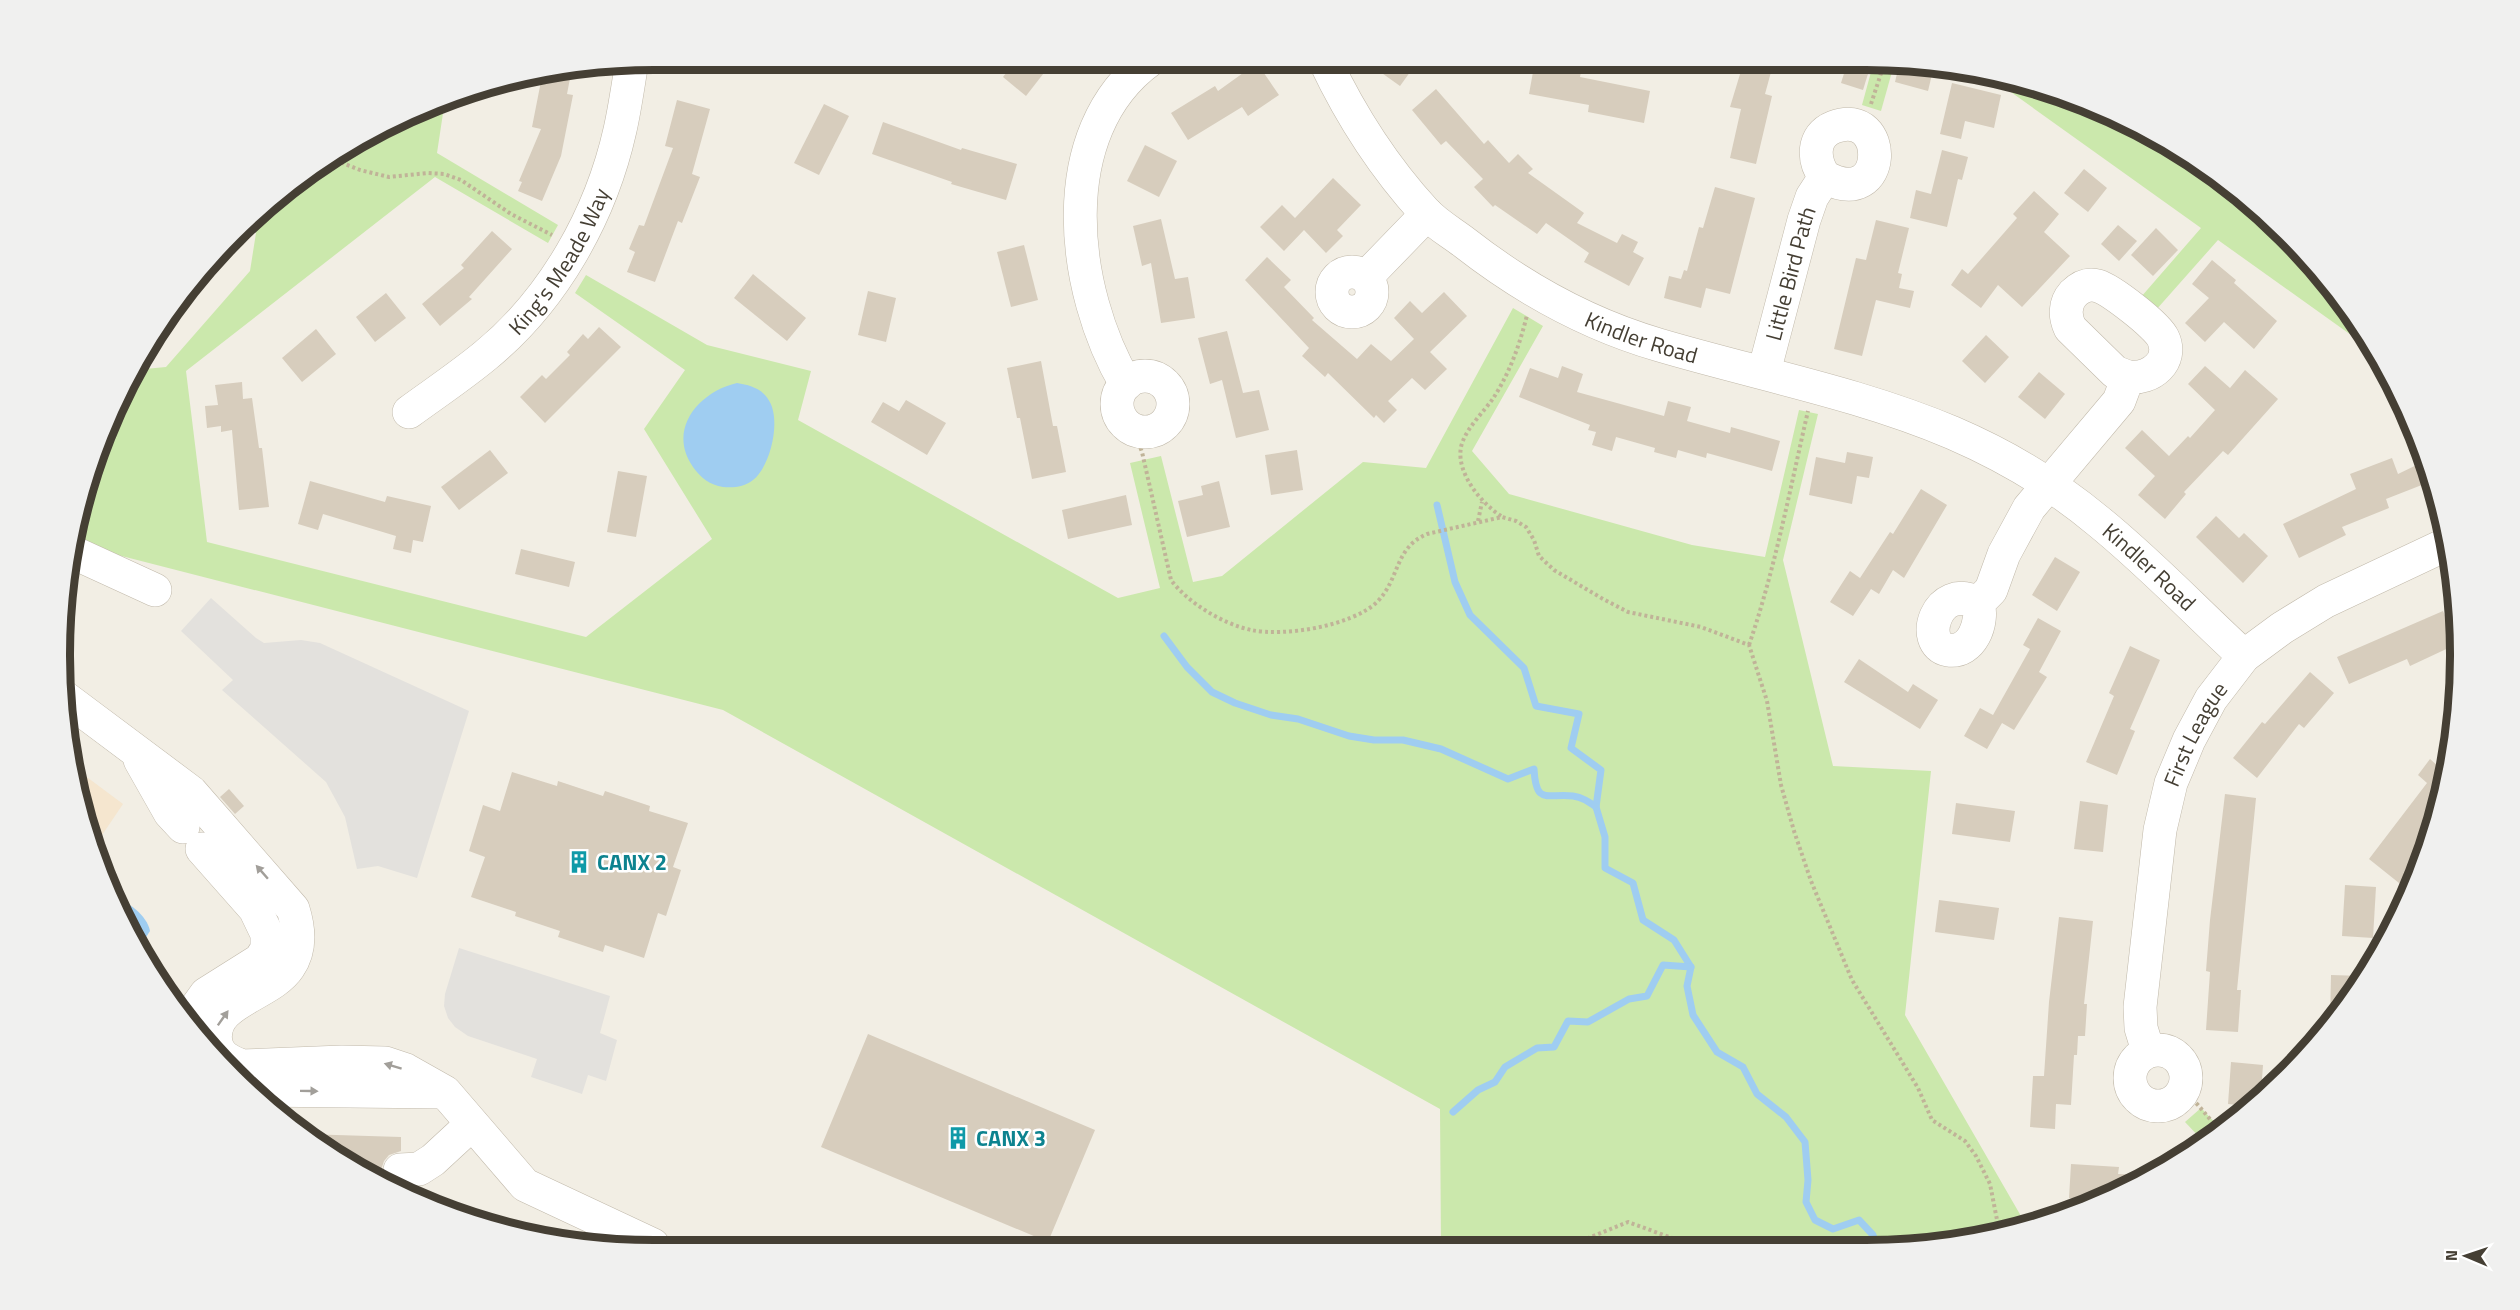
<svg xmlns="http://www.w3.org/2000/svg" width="2520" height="1310" font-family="'Titillium Web',sans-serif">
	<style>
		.commercial { fill: #f5e6cf }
		.green { fill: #cbe8ac }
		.parking { fill: #e3e1dd }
		.water { fill: #9fcdf1 }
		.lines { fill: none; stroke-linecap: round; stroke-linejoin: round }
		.stream { stroke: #9fcdf1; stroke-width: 7 }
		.building { fill: #d7cdbd }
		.minor-casing { stroke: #c1b9aa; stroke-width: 34 }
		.path { stroke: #c0b398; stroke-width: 4; stroke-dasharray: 3 3; stroke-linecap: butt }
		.minor { stroke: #fff; stroke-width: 33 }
		.oneway { fill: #a29f9a }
		.labels { text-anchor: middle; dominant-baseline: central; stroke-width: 5; stroke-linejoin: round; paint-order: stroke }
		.street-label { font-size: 22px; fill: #453f34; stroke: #fff }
		.culture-label { font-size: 22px; font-weight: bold; fill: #0d838f; stroke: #fff; text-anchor: start }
		.rim { fill: none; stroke: #453f34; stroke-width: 8 }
	</style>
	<rect width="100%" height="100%" fill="#f2eee4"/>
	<path class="commercial" d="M72,766L123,804L94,847L80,809Z"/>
	<g class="green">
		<path d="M1874,61H1895L1881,111L1862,105Z"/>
		<path d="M1987,75L2019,80L2128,121L2227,183L2312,262L2379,355L2218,240L2156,310L2141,297L2201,228Z"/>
		<path d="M445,100L437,153L558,225L548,243L435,177L186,371L207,542L586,637L712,539L644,429L685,370L575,293L586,275L707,345L811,371L798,420L1118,598L1160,588L1130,463L1161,456L1193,582L1222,576L1363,462L1426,468L1513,308L1543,326L1472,451L1509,494L1692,545L1765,557L1799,410L1818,414L1783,560L1833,766L1931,771L1905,1015L2025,1223L1943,1245L1441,1246L1440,1109L723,710L71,543L105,428L134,370L166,367L250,271L259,214L293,183L358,140Z"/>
		<path d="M2201,1108L2222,1130L2203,1141L2185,1122Z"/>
	</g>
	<g class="parking">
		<path d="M211,598L256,638L264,643L301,640L320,643L469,711L417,878L378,866L357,869L345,817L326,782L222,690L233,680L181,631Z"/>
		<path d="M459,948L610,996L600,1033L617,1040L606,1081L588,1075L582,1094L531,1077L537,1059L468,1036L455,1027L448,1018L444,1006L445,994Z"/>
	</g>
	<g class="water">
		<path d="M737,383C749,385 761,388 768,399C782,418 771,466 753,480C744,487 734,488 723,487C710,485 701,478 693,467C667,430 698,392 737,383Z"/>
		<path d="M113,896C128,902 147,915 150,931L139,948L121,918Z"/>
	</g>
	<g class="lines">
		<g class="stream">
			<path d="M1437,505L1455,582L1470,615L1524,668L1536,706L1579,714L1571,748L1601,770L1596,807L1605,837V868L1633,883L1643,920L1674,940L1691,967L1687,986L1693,1015L1717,1052L1743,1067L1757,1094L1786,1117L1805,1142L1808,1180L1806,1202L1815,1220L1833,1229L1859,1220L1873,1235L1876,1245"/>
			<path d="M1164,636L1187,667L1212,692L1235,703L1271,715L1298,719L1349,736L1374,740H1403L1441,749L1508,779L1534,769C1536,806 1547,793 1573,796C1582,797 1589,802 1596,807"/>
			<path d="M1453,1112L1478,1090L1495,1082L1505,1067L1537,1048L1554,1047L1568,1021L1588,1022L1629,999L1647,996L1663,965L1691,967"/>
		</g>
	</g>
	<g class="building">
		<path d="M1016,60H1054L1026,96L1003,77Z"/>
		<path d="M1365,61H1418L1400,86Z"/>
		<path d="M1535,61H1583L1580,77L1650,91L1644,123L1588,112L1589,105L1529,94Z"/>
		<path d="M1744,61H1774L1765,94L1772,96L1756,164L1730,158L1741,109L1730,107Z"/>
		<path d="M1848,61L1871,64L1863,90L1841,83Z"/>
		<path d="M1900,61L1934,66L1928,91L1895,82Z"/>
		<path d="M1257,63L1279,95L1248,116L1242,107L1188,140L1171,113L1215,86L1218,91Z"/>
		<path d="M572,68L567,94L573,95L561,156L542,201L518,191L522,182L519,181L541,129L532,127L543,71Z"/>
		<path d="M1952,83L2001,95L1994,128L1965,121L1961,139L1940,134Z"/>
		<path d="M1436,89L1484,144L1488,140L1509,163L1518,154L1533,169L1528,173L1584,213L1577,223L1617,243L1622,234L1638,242L1633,252L1644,258L1629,286L1584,262L1589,253L1546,223L1537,234L1495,205L1493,207L1474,187L1483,179L1446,141L1441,145L1412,110Z"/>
		<path d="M677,100L710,109L692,174L700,177L682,223L678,221L655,282L627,272L635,252L629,249L639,225L644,226L673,148L665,146Z"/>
		<path d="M824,104L849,116L819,175L794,163Z"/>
		<path d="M883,122L961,150L962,148L1017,164L1006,200L951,184L952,182L872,154Z"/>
		<path d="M1145,145L1177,161L1159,197L1127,181Z"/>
		<path d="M1942,150L1968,157L1962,180L1958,179L1947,227L1910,218L1916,190L1931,194Z"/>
		<path d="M2084,169L2107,188L2088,212L2064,193Z"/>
		<path d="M1333,178L1361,205L1337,230L1343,236L1326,253L1304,230L1284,251L1260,227L1282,205L1295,218Z"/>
		<path d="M1715,187L1755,198L1730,294L1706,288L1701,308L1664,298L1669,276L1681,279L1684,270L1687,271L1699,227L1703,228Z"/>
		<path d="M2034,191L2059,214L2044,232L2070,256L2022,307L1998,285L1981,308L1951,285L1962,269L1968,274L2017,218L2013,214Z"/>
		<path d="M1161,219L1175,279L1188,277L1195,318L1161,323L1151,263L1142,266L1133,226Z"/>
		<path d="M1876,220L1909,228L1898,273L1902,274L1899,288L1914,291L1910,308L1876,300L1862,356L1834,349L1856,258L1866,260Z"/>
		<path d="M2118,225L2137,241L2119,261L2101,244Z"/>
		<path d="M2156,228L2178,250L2153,276L2131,255Z"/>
		<path d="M492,231L512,249L469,297L472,299L440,326L422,304L464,268L461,265Z"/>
		<path d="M1024,245L1038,300L1011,307L997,252Z"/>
		<path d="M1267,257L1291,280L1284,287L1314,318L1312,320L1357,359L1371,344L1391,361L1414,339L1394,318L1410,301L1422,313L1444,292L1467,316L1430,352L1447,369L1425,390L1412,378L1388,401L1397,410L1384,423L1376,415L1374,418L1328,373L1325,377L1302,356L1309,348L1245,280Z"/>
		<path d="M2212,260L2236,280L2234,283L2277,321L2254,349L2224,322L2205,342L2185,323L2209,298L2192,284Z"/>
		<path d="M753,274L806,318L787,341L734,298Z"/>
		<path d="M868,291L896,298L886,342L858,335Z"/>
		<path d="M386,293L406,318L375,342L356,317Z"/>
		<path d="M599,327L621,347L545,423L520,397L542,375L546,379L570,355L567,352L583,334L588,339Z"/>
		<path d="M316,329L336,354L302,382L282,358Z"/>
		<path d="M1227,331L1243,393L1259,390L1269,430L1236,438L1222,380L1210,384L1198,338Z"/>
		<path d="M1986,335L2009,357L1985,383L1962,361Z"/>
		<path d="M1041,361L1053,426H1057L1066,472L1032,479L1020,418H1017L1007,368Z"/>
		<path d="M1562,366L1583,374L1577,392L1664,416L1668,401L1691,407L1687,421L1730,433L1731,427L1780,441L1772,471L1707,453L1706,458L1678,450L1676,458L1654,452L1655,448L1616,437L1612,451L1592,445L1596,432L1588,430L1590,425L1519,397L1530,368L1558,378Z"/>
		<path d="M2205,366L2230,388L2245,370L2278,399L2228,455L2223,451L2184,492L2186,494L2165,519L2138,495L2155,476L2125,448L2142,430L2169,456L2188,436L2190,438L2215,410L2188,384Z"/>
		<path d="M2039,372L2065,394L2045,419L2018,397Z"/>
		<path d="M242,382L243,399L252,398L259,448H262L269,507L239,510L232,430L221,432V426L207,428L205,406L218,405L215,385Z"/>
		<path d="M906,400L946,423L927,455L871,422L883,402L899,411Z"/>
		<path d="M490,450L508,473L459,510L441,487Z"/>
		<path d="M1297,450L1303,490L1271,495L1265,455Z"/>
		<path d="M1847,452L1873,457L1869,478L1857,476L1852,504L1809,495L1816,457L1845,463Z"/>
		<path d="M2392,458L2398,474L2427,460L2432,481L2386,499L2389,508L2342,527L2346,535L2299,558L2283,524L2356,489L2350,474Z"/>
		<path d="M618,471L647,476L636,537L607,532Z"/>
		<path d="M310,481L385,502L387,496L431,506L423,542L413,540L411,553L393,549L396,536L323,514L318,530L298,524Z"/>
		<path d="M1219,481L1230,527L1187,537L1178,501L1203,495L1201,486Z"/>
		<path d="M1921,489L1947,505L1904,578L1893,570L1879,594L1871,589L1853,616L1830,602L1850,571L1860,578L1890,532L1893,534Z"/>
		<path d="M1126,495L1132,525L1068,539L1062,510Z"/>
		<path d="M2216,516L2239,538L2244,533L2268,556L2243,583L2196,537Z"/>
		<path d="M521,549L575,562L569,587L515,574Z"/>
		<path d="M2055,557L2080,572L2057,611L2032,595Z"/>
		<path d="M2443,611L2457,644L2410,666L2407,659L2349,684L2337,657Z"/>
		<path d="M2038,618L2061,631L2039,672L2047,677L2014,730L2002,723L1987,749L1964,736L1980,708L1993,715L2030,649L2023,645Z"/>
		<path d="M2130,646L2160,660L2130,729L2135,731L2117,775L2086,762L2114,696L2109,693Z"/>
		<path d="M1859,659L1908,692L1913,684L1938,700L1920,729L1844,682Z"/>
		<path d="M2310,672L2334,693L2304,728L2299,724L2257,778L2233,758L2262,722L2265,724Z"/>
		<path d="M2449,755L2440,809L2432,831L2409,860L2418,867L2404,887L2369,859L2427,783L2418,775L2430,759L2439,767Z"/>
		<path d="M512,772L557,786L558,781L603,796L605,791L650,806L649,811L688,823L673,867L681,870L666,916L658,913L644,958L605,945L603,952L558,937L560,931L515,916L516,912L471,897L485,857L469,851L483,805L500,811Z"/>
		<path d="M229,789L244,806L235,814L220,797Z"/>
		<path d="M2225,794L2256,798L2237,990H2241L2238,1032L2206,1030L2210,972L2206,971L2210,920Z"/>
		<path d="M2080,801L2108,805L2103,852L2074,849Z"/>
		<path d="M1956,803L2015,811L2010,842L1952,834Z"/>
		<path d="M2345,885L2376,887L2373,938L2342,936Z"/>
		<path d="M1939,900L1999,908L1994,940L1935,932Z"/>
		<path d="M2059,917L2093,921L2084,1004H2087L2085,1036H2078L2077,1055H2074L2071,1105L2056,1104L2055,1129L2030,1127L2033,1076H2044L2049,1002Z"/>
		<path d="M2331,975L2363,976L2330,1024Z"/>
		<path d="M868,1034L1095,1130L1048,1242L821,1147Z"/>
		<path d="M2231,1062L2263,1065L2261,1093L2249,1106L2228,1104Z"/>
		<path d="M304,1134L401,1137V1151L389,1155L384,1161L381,1170L385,1181L391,1186L399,1188V1191Z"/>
		<path d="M2071,1164L2119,1167L2118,1174L2144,1175L2101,1200L2069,1198Z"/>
	</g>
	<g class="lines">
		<g class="minor-casing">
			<g id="minor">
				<path id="s1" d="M1325,61C1351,116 1383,166 1425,212C1436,224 1452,233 1465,243C1524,289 1587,324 1659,345C1757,374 1859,393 1953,433C2004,455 2056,486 2098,521C2150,563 2195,611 2244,656"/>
				<circle cx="1352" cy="292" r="20"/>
				<path d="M1366,277L1427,214"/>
				<path id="s2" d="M1764,372L1804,220L1812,197L1825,177C1813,161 1811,136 1834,127C1890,106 1889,212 1825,177"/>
				<circle cx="1145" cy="404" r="28"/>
				<path d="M1126,384C1071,291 1051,132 1150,60"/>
				<path id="s3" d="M409,412C435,393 462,375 486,355C554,299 601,215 620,130C625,108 628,85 632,62"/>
				<path d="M70,551L155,590"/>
				<path d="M1978,603C1936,581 1918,645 1948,650C1972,654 1984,622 1978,603L1991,590L2004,554L2029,508L2119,401L2128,377L2115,372L2070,328C2065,317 2064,304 2073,294C2080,287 2088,283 2098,286C2111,290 2157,325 2163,338C2174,361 2151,380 2128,377"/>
				<path d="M64,697L191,792L293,909C299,928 301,950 289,967C270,996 208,1002 216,1043C219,1057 230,1061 242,1066L342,1062L385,1063L406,1070L445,1092L525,1185L653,1245"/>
				<path d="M140,760L170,813L183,827"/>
				<path d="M190,1022L193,1012L206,994L260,960L267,949V934L255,909L202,849"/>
				<circle cx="2158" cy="1078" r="28"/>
				<path id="s4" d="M2148,1051L2141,1028L2140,1007L2160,830L2171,783L2189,740L2211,699L2244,656L2282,628L2326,601L2447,544"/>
				<path d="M250,1090L443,1092"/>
				<path d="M400,1170L419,1169L433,1160L472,1124"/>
			</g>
		</g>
		<g class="path">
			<path d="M1871,104L1885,61"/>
			<path d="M2171,148L2190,160"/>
			<path d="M330,158L360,170L389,177L428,173L444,174L461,180L511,214L552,235"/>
			<path d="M335,161L340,151"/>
			<path d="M2217,177L2237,199L2253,208"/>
			<path d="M1134,431L1142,452L1171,580C1188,603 1223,624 1251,630C1284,637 1352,626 1377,602C1400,579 1394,548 1427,534L1502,517L1516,521L1526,527L1534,540L1539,556L1554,570L1603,599L1628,612L1701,627L1749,645L1767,701L1781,785L1794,831L1811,881L1852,980L1918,1088L1932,1120L1965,1141L1976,1156L1990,1184L1999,1230"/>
			<path d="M1501,516C1481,503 1456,473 1461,447C1465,429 1484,412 1494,397C1510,372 1520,344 1527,315"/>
			<path d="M1478,521L1482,502"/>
			<path d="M1749,645C1775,569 1790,489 1808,411"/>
			<path d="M2183,1091L2198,1105L2220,1131"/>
			<path d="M1534,1246L1576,1243L1628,1222L1694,1246"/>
		</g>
		<use href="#minor" class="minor"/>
	</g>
	<defs><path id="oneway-solid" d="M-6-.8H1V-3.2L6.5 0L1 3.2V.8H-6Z" transform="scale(1.5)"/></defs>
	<g class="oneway">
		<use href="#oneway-solid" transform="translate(262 872) rotate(-131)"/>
		<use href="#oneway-solid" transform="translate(223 1018) rotate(-55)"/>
		<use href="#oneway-solid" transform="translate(393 1066) rotate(-163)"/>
		<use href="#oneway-solid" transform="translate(309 1091) rotate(1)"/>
	</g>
	<defs>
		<g id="building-bare" transform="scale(1.8)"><path d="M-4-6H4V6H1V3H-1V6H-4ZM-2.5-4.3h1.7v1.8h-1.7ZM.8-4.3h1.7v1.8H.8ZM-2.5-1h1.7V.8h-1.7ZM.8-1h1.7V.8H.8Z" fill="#0f9aa8" stroke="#fff" stroke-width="2.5" paint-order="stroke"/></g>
	</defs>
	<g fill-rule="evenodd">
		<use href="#building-bare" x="579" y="862"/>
		<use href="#building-bare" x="958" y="1138"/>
	</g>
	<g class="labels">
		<g class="street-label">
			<text stroke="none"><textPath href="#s3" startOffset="216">King's Meade Way</textPath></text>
			<text stroke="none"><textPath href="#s2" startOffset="102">Little Bird Path</textPath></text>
			<text stroke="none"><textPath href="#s1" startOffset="434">Kindler Road</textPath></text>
			<text stroke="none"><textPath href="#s1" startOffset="999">Kindler Road</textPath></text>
			<text stroke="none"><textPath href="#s4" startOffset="326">First League</textPath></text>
		</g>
		<g class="culture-label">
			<text x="597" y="862">CANX 2</text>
			<text x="976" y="1138">CANX 3</text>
		</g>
	</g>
	<path d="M0 0H2520V1310H0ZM654 70H1866A584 584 0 0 1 2450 654V656A584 584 0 0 1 1866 1240H654A584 584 0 0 1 70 656V654A584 584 0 0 1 654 70Z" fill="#f0f0ef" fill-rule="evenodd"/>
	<path class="rim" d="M654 70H1866A584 584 0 0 1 2450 654V656A584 584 0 0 1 1866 1240H654A584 584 0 0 1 70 656V654A584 584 0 0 1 654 70Z"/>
	<g transform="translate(2466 1256) rotate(272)" stroke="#ffffff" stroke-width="4.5" paint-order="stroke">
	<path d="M0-4.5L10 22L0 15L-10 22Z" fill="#453f34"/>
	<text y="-9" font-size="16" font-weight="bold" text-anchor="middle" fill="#453f34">N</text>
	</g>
</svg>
